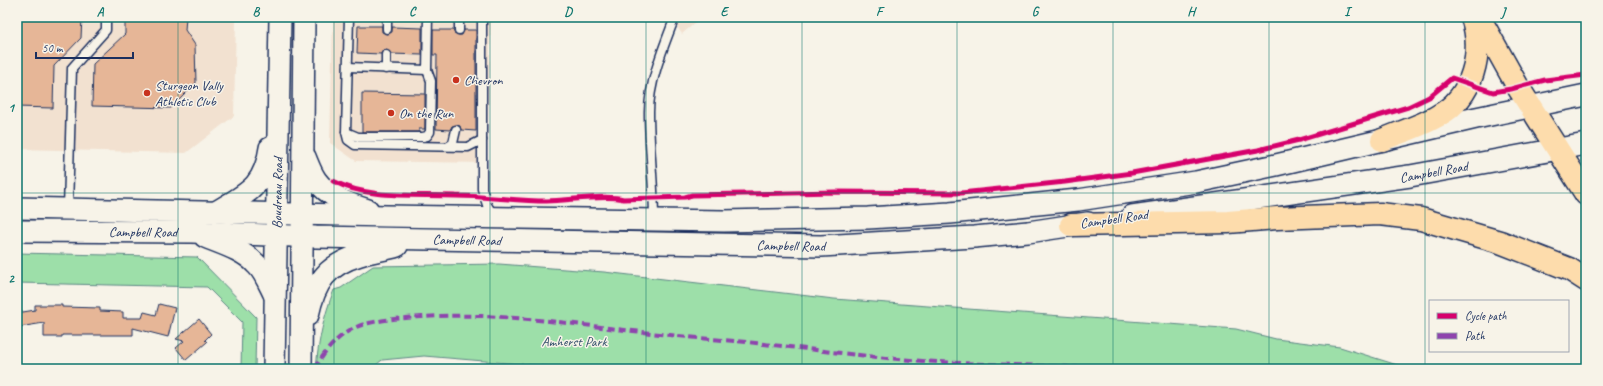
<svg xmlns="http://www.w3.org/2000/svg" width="1603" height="386" font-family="Caveat,sans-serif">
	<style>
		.built { fill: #f2e1d0 }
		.green { fill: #9ddfa9; stroke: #5c8784 }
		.building { fill: #e6b697; stroke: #1b2f5e }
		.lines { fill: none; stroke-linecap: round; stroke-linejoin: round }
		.lane-casing { stroke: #1b2f5e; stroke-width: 11 }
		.secondary-casing { stroke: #1b2f5e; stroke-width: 24 }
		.highway-casing { stroke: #1b2f5e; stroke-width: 25 }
		.lane { stroke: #f7f3e8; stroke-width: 8 }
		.secondary { stroke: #f7f3e8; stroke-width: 21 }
		.highway { stroke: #fddcac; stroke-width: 22 }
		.quiet { stroke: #8e44ad; stroke-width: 4; stroke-dasharray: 8 4; stroke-linecap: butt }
		.cycleway-casing { stroke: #f7f3e8; stroke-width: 8 }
		.cycleway { stroke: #d6006c; stroke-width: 5 }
		.grid { fill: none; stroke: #0f766e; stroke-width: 1; stroke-opacity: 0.55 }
		.poi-dot { fill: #c8321e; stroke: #f7f3e8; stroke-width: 1.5 }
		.labels { text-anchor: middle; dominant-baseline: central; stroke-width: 3; stroke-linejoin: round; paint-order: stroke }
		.poi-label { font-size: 14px; fill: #1b2f5e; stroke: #f7f3e8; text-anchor: start }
		.street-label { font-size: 14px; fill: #1b2f5e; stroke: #f7f3e8 }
		.park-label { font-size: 14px; fill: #35526d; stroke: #f7f3e8 }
		.neatline { fill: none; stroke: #0f766e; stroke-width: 1.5 }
		.grid-label { font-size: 13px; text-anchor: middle; font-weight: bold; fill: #0f766e }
	</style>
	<rect width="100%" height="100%" fill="#f7f3e8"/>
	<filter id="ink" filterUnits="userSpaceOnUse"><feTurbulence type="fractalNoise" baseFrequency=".025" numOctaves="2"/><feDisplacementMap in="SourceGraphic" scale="8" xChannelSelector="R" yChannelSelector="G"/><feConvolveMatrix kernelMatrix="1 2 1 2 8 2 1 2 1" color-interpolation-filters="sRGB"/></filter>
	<g filter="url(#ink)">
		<g class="built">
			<path d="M17,17H236L234,116L186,153L17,149Z"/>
			<path d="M333,17H491L487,163L356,161L330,143Z"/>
			<path d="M670,17H702L682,34Z"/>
		</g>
		<g class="green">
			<path d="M17,253L197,257L256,317L255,369H241L242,322L207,287L17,283Z"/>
			<path d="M499,264L604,272L834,299L1236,329L1276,339L1340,347L1410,369H580L424,356L382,360L371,369H316C318,342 324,315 334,290L341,288L373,266Z"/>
		</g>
		<g class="building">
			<path d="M17,17H82L81,38L54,66L53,108L17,107Z"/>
			<path d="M125,17H186L185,30L195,45L196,83L171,108L92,106L93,64L125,34Z"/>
			<path d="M358,26H382V32L387,34L392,32V27L422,28V55L391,54L386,50H383L381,54L357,53Z"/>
			<path d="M433,30H454V33L459,35H462L464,30H476V131L461,130L460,126L457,125L452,126L450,130L436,129L437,55H433Z"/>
			<path d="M362,93L425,94V129H419V132H362Z"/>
			<path d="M159,304L175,308L168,337L133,328V335H62V337H44V323L19,327L17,326V313L35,310V305H62V307L100,308V311L123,312V318H142L144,312L156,315Z"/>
			<path d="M199,319L211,334L205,340L207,342L186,360L176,348L184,341L176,339Z"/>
		</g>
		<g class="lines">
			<g class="lane-casing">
				<g id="lane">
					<path d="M349,17L346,132L348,140L355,145L468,147L482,140"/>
					<path d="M482,17V189L487,205L494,216"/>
					<path d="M387,29V17"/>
					<path d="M459,30V17"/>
					<path d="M348,67L427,70L428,17"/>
					<path d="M386,69V55"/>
					<path d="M346,132L358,137H423L427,136L430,132L431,81L427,70"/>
					<path d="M449,146L453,143L456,130"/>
					<path d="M68,208L72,68L106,30V17"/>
					<path d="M654,220C654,184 649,148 649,112C649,81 664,46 675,17"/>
				</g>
			</g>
			<g class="secondary-casing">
				<g id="secondary">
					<path d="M305,157C308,164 311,173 316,180C328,197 349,204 368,210"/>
					<path d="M17,208L387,216L724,221L868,218L950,213L1078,200L1196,182L1276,165L1476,118L1586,95"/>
					<path d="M216,212C247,193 264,188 270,148"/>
					<path id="s1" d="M1132,216L1410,176L1586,144"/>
					<path id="s2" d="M17,231L192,232L316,237L821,246L974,237L1028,232L1088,223"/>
					<path d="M205,237C222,244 243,250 256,264C264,271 269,284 274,294"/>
					<path d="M308,315C315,282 327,265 360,255C372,251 385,250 397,246"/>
					<path id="s3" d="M274,369L280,17"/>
					<path d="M301,369L304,17"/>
				</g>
			</g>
			<g class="highway-casing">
				<g id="highway">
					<path d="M1479,17L1518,87L1586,194"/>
					<path d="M1382,140C1401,132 1421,126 1438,116C1473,97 1484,53 1472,17"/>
					<path d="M1071,225L1228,222L1277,218L1380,214L1421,219L1500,242L1569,269L1586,280"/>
				</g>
			</g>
			<use href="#lane" class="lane"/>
			<use href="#secondary" class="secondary"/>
			<use href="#highway" class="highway"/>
			<path class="quiet" d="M315,369C326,348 344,328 369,323C386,319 404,318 422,317C505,311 588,327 670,335C701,339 733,340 764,344C817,350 869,357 922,361C984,365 1045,365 1106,369"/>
			<g class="cycleway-casing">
				<path id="cycleway" d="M333,181C370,200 415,194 456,196C486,196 516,201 547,201C566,201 607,194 623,199L685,197L692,195L835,192L961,193L1065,182L1132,173L1258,150L1299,140L1408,107L1429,97L1452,78L1493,92L1511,89L1545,80L1586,75"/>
			</g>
			<use href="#cycleway" class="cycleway"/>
		</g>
	</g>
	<path class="grid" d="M178,17V369M334,17V369M490,17V369M646,17V369M802,17V369M957,17V369M1113,17V369M1269,17V369M1425,17V369M17,193H1586"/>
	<g class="poi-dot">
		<circle cx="456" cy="80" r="4"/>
		<circle cx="147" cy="93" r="4"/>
		<circle cx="391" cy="113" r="4"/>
	</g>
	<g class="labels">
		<g class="poi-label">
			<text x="464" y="80">Chevron</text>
			<text x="155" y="85">Sturgeon Vally<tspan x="155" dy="16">Athletic Club</tspan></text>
			<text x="399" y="113">On the Run</text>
		</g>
		<g class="street-label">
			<text stroke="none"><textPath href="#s1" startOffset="305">Campbell Road</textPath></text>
			<text stroke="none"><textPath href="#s3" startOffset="176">Boudreau Road</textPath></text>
			<text transform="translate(1114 219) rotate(-8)">Campbell Road</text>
			<text stroke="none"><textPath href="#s2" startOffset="126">Campbell Road</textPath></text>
			<text stroke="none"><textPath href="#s2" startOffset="450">Campbell Road</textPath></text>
			<text stroke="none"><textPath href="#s2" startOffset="774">Campbell Road</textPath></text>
		</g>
		<g class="park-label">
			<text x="574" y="341">Amherst Park</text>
		</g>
	</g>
	<rect width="1603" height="386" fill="none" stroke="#f7f3e8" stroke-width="44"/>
	<rect x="1429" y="300" width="140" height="52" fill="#f7f3e8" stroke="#9fa5b1"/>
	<rect x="1437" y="313" width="20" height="6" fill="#d6006c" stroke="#9fa5b1"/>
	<text x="1465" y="320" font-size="12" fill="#1b2f5e">Cycle path</text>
	<rect x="1437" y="333" width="20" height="6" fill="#8e44ad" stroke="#9fa5b1"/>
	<text x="1465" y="340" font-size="12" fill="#1b2f5e">Path</text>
	<path d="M36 52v6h97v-6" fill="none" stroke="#1b2f5e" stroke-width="2"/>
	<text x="42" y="52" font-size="12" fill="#1b2f5e" stroke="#f7f3e8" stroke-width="3" paint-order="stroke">50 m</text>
	<rect x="22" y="22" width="1559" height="342" class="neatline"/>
	<g class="grid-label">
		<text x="100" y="16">A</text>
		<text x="256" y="16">B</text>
		<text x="412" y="16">C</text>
		<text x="568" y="16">D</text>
		<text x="724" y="16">E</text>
		<text x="879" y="16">F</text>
		<text x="1035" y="16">G</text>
		<text x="1191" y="16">H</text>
		<text x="1347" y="16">I</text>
		<text x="1503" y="16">J</text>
		<text x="11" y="112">1</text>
		<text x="11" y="283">2</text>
	</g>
</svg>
